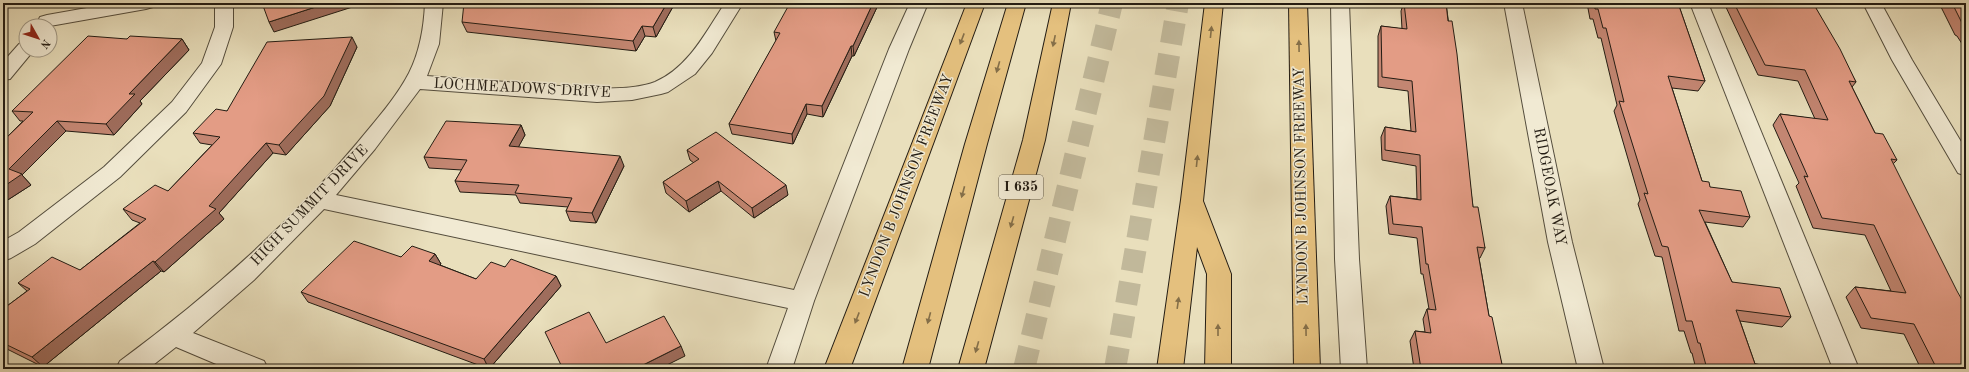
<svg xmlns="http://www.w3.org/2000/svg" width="1969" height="372" font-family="'Old Standard TT',serif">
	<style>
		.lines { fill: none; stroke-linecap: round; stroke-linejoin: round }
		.highway-tunnel { stroke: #c1b89a; stroke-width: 22; stroke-dasharray: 22 11; stroke-linecap: butt }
		.minor-casing { stroke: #544d3d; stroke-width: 2 }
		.major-casing { stroke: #231c13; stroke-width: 2 }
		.highway-casing { stroke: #231c13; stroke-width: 2 }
		.minor { fill: #f1ead3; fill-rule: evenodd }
		.major { fill: #e4c07e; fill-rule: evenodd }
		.highway { fill: #e4c07e; fill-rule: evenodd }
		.wall { fill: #c38672; stroke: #231c13 }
		.shaded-wall { fill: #9f6d5d; stroke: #231c13 }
		.building { fill: #e39c85; stroke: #231c13 }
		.oneway { fill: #846e48 }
		.labels { text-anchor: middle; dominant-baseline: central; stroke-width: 3; stroke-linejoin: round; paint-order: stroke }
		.shield { fill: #f1ead3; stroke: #615a4d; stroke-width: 1 }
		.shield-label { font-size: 14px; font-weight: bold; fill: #231c13 }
		.street-label { font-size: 15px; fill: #231c13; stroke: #f1ead3 }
	</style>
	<rect width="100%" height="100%" fill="#e9dfbc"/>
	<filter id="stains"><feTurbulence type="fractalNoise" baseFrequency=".005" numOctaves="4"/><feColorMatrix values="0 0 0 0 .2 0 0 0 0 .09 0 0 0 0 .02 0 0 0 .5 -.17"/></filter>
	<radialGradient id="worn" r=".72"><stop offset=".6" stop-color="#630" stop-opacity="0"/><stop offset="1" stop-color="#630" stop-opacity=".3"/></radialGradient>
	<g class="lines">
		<g class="highway-tunnel">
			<path d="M1024,369L1112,3"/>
			<path d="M1115,369L1178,3"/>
		</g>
		<g class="minor-casing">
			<g id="minor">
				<path d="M115,3H155L153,7L146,9L50,26L40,25L38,21L40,17L47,15Z"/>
				<path d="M215,3H233V27L221,64L186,112L120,177L35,244L11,258L3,261V241L19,232L104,167L172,102L202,63L215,27Z"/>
				<path d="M425,3H443L439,44L427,76C467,79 506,82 546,85C576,87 626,93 655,82C688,68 706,32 725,3H743L712,53L695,74L668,92L661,94L632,100L597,102L420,89L375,149L336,195L794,290L889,49L910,3H928L909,49L814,301L792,369H766L788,308L324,209L254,280L193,333L264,361L268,369H228L176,347L148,369H116L120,361C207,297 289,225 358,142C376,120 396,98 409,73C420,51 424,27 425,3Z"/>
				<path d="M1331,3H1349L1359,259L1367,369H1341L1335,259Z"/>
				<path d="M1504,3H1522L1572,242L1604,369H1578L1548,242Z"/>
				<path d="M1690,3H1708L1859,369H1833Z"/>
				<path d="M1863,3H1881L1912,60L1966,150V176L1958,173L1892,60Z"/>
				<path d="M26,42V50H34L10,79L3,80V62L19,44Z"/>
			</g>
		</g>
		<g class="major-casing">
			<g id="major">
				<path d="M967,3H985L850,369H824Z"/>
				<path d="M1289,3H1307L1320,369H1294Z"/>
			</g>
		</g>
		<g class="highway-casing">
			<g id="highway">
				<path d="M1008,3H1026L987,144L928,369H902L965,144Z"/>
				<path d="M1053,3H1071L1045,140L984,369H958L1023,140Z"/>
				<path d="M1205,3H1223L1203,201L1231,274V369H1205L1207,274L1197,247L1183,369H1157L1181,200Z"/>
			</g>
		</g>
		<use href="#minor" class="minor"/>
		<use href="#major" class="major"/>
		<use href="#highway" class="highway"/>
	</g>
	<g class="wall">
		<path d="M524,3H675L656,37L645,36L636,51L467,32L462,22L522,6Z"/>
		<path d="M879,3L854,56H852L823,117L807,114L793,144L732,134L729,124L776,41L774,32Z"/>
		<path d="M1403,3H1446L1473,207L1485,248L1480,258H1479L1489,316L1503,369H1414L1410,341L1415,331L1425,332L1423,319L1427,309H1429L1423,274H1421L1417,238L1389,234L1386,206L1390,196L1417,199L1416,166L1382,160L1381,137L1385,127L1411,131L1408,91L1378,87V36L1381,26L1402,29L1401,11L1403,5Z"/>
		<path d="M1587,3H1678L1705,81L1698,91L1672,88L1702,181L1750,217L1743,227L1705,222L1732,282L1791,317L1782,327L1740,321L1755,364L1793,369H1696L1692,353H1691L1684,331H1679L1662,257L1655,256L1638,204L1640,200L1614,111L1617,105L1601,38H1598L1593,19H1590Z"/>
		<path d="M1724,3H1813L1856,82L1852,87L1875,133L1897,160L1893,164L1966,369H1921L1904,334L1861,328L1846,297L1855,287L1891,291L1865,235L1813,228L1796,186L1799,183L1773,125L1780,114L1815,119L1798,81L1758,75Z"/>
		<path d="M1939,3H1966V50L1957,36L1955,35Z"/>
		<path d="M127,39H182L189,50L140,101L142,104L114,135L66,131L22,175L31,185L3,203V141L23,121H20L12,111Z"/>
		<path d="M357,47L330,106L286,155L273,153L219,213L224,219L164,272L161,271L43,367L3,347V309L27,291L18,283L80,270L140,223L132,220L123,209L168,191L212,145L200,143L193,133L227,111Z"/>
		<path d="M521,125L525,135L518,147L624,166L596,223L570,221L566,211L568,207L520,203L516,195L460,192L455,181L462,170L429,168L424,157Z"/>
		<path d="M687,150L788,195L754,218L721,191L689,212L666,193L663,182L694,163L690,160Z"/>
		<path d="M435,254L441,264L440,265L476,279L505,267L556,276L561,286L489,369L308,302L301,292L401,257Z"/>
	</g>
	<g class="shaded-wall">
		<path d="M328,3H365L274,32L269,22Z"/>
		<path d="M667,3H675L656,37L653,27Z"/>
		<path d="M873,3H879L854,56L853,46Z"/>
		<path d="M642,26L645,36L636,51L633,41Z"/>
		<path d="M352,37L357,47L330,106L286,155L279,145Z"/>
		<path d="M182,39L189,50L140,101L142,104L114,135L106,124L129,94Z"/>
		<path d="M851,46L852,56L823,117L822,106Z"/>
		<path d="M806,104L807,114L793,144L792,134Z"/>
		<path d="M57,121L66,131L22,175L31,185L3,203V187L9,169Z"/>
		<path d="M521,125L525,135L513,157L509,146Z"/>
		<path d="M266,143L273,153L219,213L224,219L164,272L155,262Z"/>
		<path d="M620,156L624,166L596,223L592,213Z"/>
		<path d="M718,181L721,191L689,212L686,201Z"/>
		<path d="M786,185L788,195L754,218L752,208Z"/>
		<path d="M435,254L441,264L434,271L429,261Z"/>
		<path d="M153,261L161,271L43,367L32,357Z"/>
		<path d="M556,276L561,286L489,369L484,359Z"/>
		<path d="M681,346L685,356L659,369H635Z"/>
	</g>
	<g class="building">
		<path d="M262,3H328L269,22Z"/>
		<path d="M464,3H480L522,6L524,3H667L653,27L642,26L633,41L462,22Z"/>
		<path d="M790,3H873L853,46H851L822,106L806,104L792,134L729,124L780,33L774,32Z"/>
		<path d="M1404,3H1446L1448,21H1452L1457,54L1473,207H1478L1485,248L1477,247L1489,316L1492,317L1503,369H1421L1415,331L1431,333L1427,309L1436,310L1428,264H1426L1422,227L1393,224L1390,196L1421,200L1420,155L1385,150V127L1416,132L1412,81L1382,77L1381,26L1407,29Z"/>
		<path d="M1594,3H1678L1705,81L1668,76L1702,181L1709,182L1710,187L1741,191L1750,217L1699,210L1732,282L1780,288L1791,317L1736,310L1755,364L1793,369H1707L1700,343H1698L1692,321H1686L1668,247L1662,246L1644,193L1648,194L1619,101L1624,102L1606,28H1603L1598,9H1595Z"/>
		<path d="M1734,3H1813L1840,49L1856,82L1849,81L1875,133L1883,134L1897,160L1891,159L1957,291L1966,307V369H1937L1914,324L1871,318L1855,287L1906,293L1874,225L1822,218L1804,176L1808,177L1780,114L1828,120L1805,70L1765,65Z"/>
		<path d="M1952,3H1966V26L1963,25Z"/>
		<path d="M88,36L127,39L130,36L182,39L129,94H135L106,124L57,121L9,169L22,174L3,187V141L33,112L12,111Z"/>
		<path d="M352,37L324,96L279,145L266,143L209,206L216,209L155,262L153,261L32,357L3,343V309L30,289L18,283L52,257L80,270L146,219L123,209L155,185L168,191L220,137L193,133L216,109L227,111L267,42Z"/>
		<path d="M446,121L521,125L509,146L620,156L592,213L566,211L572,198L515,193L519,185L455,181L467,160L424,157Z"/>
		<path d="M716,132L786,185L752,208L718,181L686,201L663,182L699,159L687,150Z"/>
		<path d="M354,241L401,257L412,246L435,254L429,261L476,279L491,262L505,267L511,259L556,276L484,359L301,292Z"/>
		<path d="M589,312L606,343L664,316L681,346L635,369H552L561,365L545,332Z"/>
	</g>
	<defs><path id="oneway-solid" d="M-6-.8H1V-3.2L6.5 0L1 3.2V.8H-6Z"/></defs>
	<g class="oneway">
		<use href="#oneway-solid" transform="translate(1211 32) rotate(-84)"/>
		<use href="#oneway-solid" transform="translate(962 39) rotate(111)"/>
		<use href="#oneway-solid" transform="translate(1054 41) rotate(102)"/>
		<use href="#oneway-solid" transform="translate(1299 46) rotate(-91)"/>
		<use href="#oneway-solid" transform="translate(998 67) rotate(106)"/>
		<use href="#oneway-solid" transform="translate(1197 161) rotate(-84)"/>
		<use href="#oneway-solid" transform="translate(963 192) rotate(105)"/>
		<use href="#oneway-solid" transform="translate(1012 222) rotate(106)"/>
		<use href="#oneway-solid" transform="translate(1178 303) rotate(-82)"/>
		<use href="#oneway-solid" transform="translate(857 318) rotate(111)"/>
		<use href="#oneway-solid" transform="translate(929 318) rotate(105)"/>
		<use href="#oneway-solid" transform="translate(1218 330) rotate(-90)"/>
		<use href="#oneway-solid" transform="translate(1306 330) rotate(-91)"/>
		<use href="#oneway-solid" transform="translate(977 347) rotate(106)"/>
	</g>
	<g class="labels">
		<rect class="shield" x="999" y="175" width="44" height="24" rx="3"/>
		<g class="shield-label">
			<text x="1021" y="187">I 635</text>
		</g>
		<g class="street-label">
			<text transform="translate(522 89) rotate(3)">LOCHMEADOWS DRIVE</text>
			<text transform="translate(907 186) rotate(-69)">LYNDON B JOHNSON FREEWAY</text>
			<text transform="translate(1302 186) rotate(-91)">LYNDON B JOHNSON FREEWAY</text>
			<text transform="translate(1549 187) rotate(79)">RIDGEOAK WAY</text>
			<text transform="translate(310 206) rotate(-46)">HIGH SUMMIT DRIVE</text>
		</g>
	</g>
	<rect width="1969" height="372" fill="none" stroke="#e9dfbc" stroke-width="16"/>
	<rect x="4" y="4" width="1961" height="364" fill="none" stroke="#231c13" stroke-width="2"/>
	<rect x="8" y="8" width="1953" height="356" fill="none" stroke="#231c13"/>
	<g transform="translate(38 38) rotate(129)"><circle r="19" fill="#f1ead3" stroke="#9f9886"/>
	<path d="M0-3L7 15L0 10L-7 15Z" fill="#8f2418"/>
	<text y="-6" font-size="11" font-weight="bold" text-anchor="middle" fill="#231c13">N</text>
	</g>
	<rect width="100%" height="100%" filter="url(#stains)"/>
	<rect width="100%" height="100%" fill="url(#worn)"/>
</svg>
